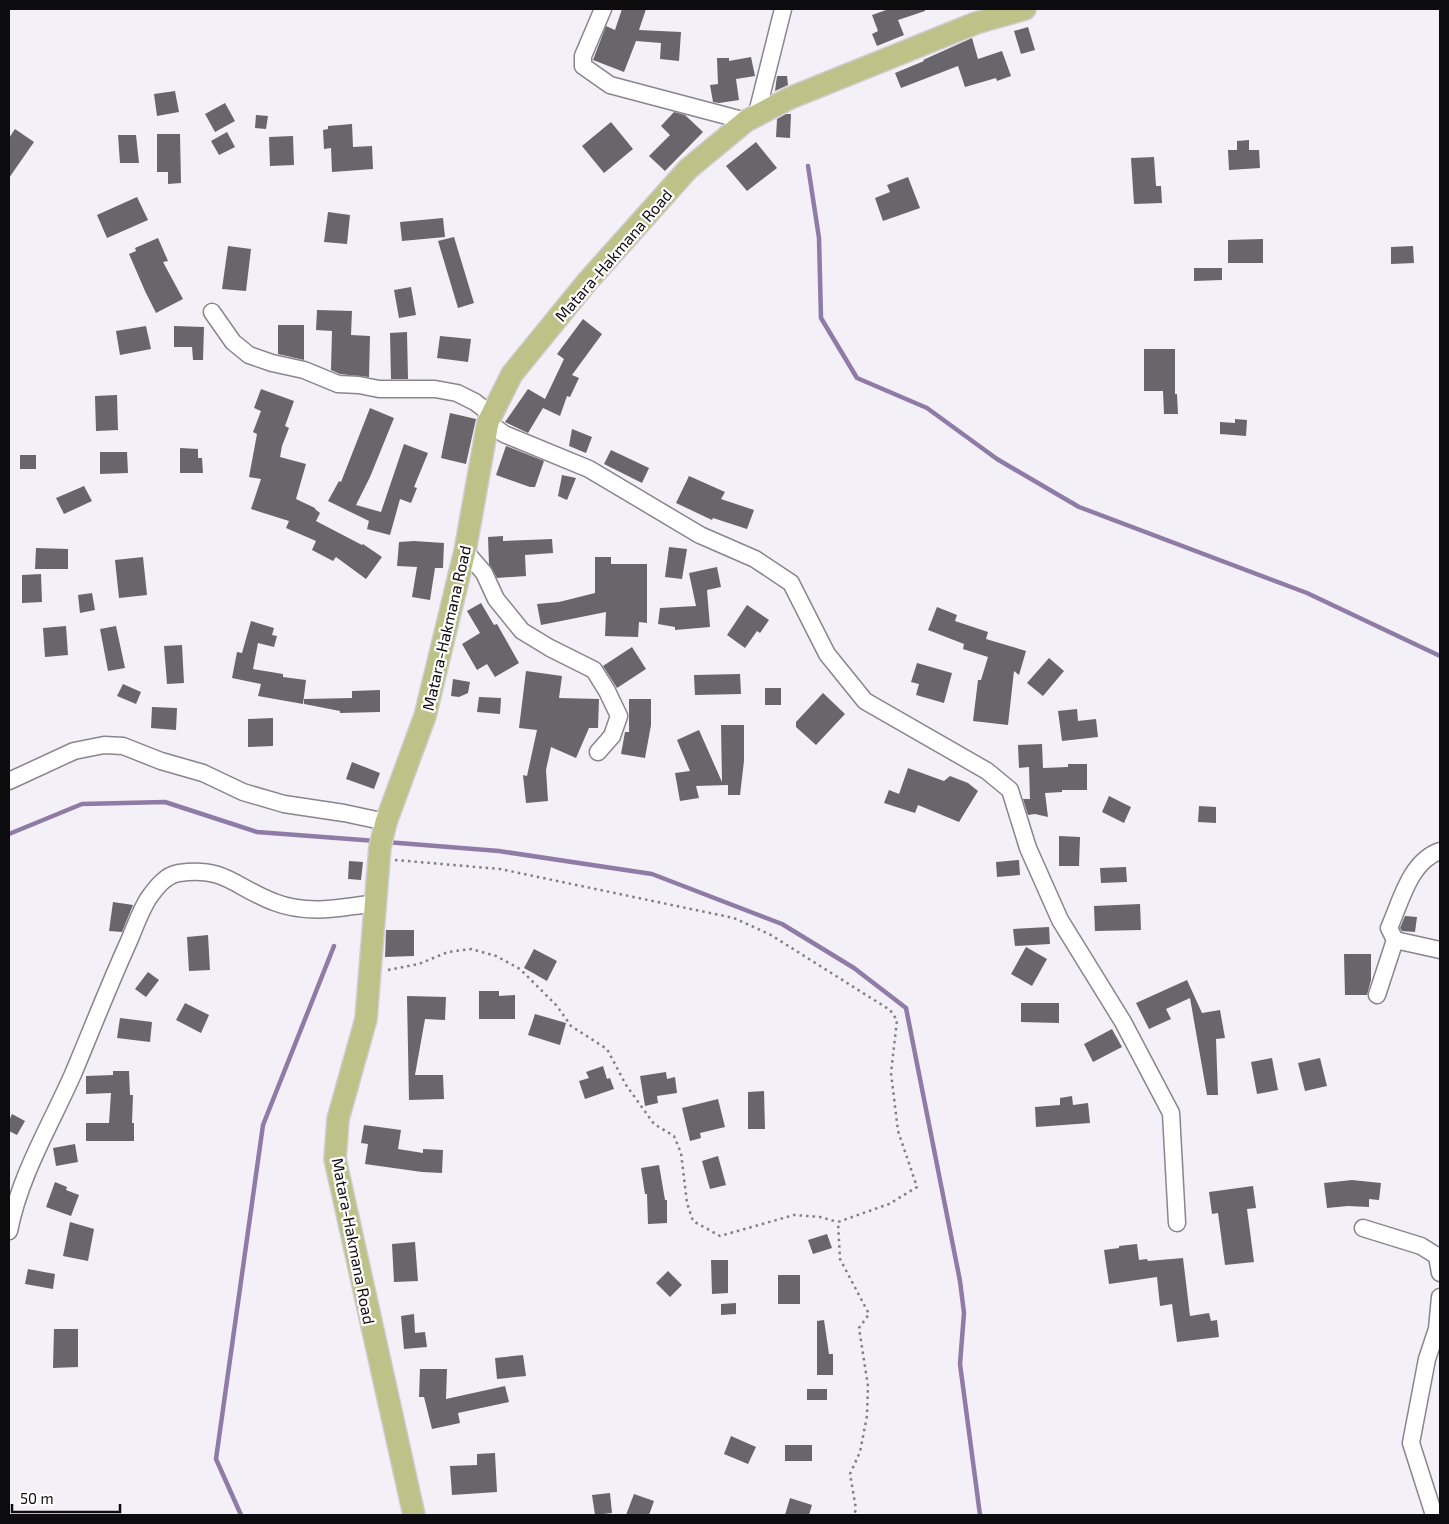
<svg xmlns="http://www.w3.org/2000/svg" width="1449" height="1524" font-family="'Exo 2',sans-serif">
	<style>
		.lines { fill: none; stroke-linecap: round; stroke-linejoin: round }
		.stream { stroke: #8f7ba6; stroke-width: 4.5 }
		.building { fill: #68656b }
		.minor-casing { stroke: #88858c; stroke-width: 19 }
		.major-casing { stroke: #cececf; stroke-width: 24 }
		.path { stroke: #817f85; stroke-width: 2.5; stroke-dasharray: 2.5 4; stroke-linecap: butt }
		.minor { stroke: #fff; stroke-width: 16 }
		.major { stroke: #bec288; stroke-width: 21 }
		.labels { text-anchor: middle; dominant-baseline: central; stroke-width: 4.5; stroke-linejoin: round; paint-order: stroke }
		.street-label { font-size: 16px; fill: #0c0b0e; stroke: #fff }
	</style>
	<rect width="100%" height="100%" fill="#f3f0f8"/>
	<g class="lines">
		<g class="stream">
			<path d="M808,166L819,238L821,318L857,378L927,408L997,459L1079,507L1307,593L1440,656"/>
			<path d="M9,834L82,804L165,802L257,832L376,841"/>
			<path d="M386,842L499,851L652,874L782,924L854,968L906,1008L960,1281L964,1313L960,1364L980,1515"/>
			<path d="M241,1515L216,1459L263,1125L334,946"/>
		</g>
	</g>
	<g class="building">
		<path d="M622,9H646L639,30L681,32L679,61L660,59L661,43L636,41L624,72L593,60L606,26L615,30Z"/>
		<path d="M889,9H925V11L898,20L904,35L877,46L872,34L878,31L872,15Z"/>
		<path d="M1028,27L1035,50L1021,54L1014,31Z"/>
		<path d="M972,38L978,59L1002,51L1011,76L997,81L996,78L965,87L958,66L901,88L895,73L924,61L923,60Z"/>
		<path d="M751,57L755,76L736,79L739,100L719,103L713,102L710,85L718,84L717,58H729V61Z"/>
		<path d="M777,76H787L788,85L775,91Z"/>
		<path d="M175,91L179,112L157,116L154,94Z"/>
		<path d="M225,103L235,121L215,132L205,114Z"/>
		<path d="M674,112L685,115L703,132L665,171L649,156L670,135L661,126Z"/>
		<path d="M786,114H791L790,138L776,137L777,119Z"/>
		<path d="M256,115L268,116L266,129L255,128Z"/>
		<path d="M611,122L633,149L604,173L582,146Z"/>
		<path d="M352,124L353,147L372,146L373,169L332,172L331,148L324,149L323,130L328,129V126Z"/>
		<path d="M15,129L34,142L9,178V138Z"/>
		<path d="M227,132L235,147L219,155L211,141Z"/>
		<path d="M157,134H180L181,183L168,184V172H157Z"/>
		<path d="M118,135H136L139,163H120Z"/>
		<path d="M293,136L294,165L270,166L269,137Z"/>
		<path d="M1249,140V150H1259L1260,168L1229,170L1228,150H1237V141Z"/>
		<path d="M756,142L777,168L747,191L726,166Z"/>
		<path d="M1154,157L1156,186H1161L1162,203L1134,204L1131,158Z"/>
		<path d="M908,177L920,208L883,221L875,198L890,192L887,185Z"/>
		<path d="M137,197L148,220L107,238L97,215Z"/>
		<path d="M328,212L350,215L347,244L324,242Z"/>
		<path d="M443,218L445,237L402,241L400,222Z"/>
		<path d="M454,237L474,303L458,308L438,241Z"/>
		<path d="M158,238L168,261L163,262L183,299L156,313L145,291L129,254L136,251L135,248Z"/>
		<path d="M1263,239V263H1228V240Z"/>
		<path d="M228,246L251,249L246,291L222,289Z"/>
		<path d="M1413,246L1414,263L1391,264V247Z"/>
		<path d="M1194,268H1222V280L1194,281Z"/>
		<path d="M411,287L416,315L399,318L394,290Z"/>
		<path d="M317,310L352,311L351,335L370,336L369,377L340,374L331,370L332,331L316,330Z"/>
		<path d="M583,319L602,334L572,375L579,378L570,397L567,396L560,416L543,408L528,433L505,422L528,389L545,399L564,359L557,354Z"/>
		<path d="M278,325H304V360L278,354Z"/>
		<path d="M146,326L151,349L120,355L116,331Z"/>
		<path d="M174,326L204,327L203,360H193L192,347H174Z"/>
		<path d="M407,332L408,379H391L390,333Z"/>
		<path d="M440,336L471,339L468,362L437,358Z"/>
		<path d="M1144,349H1175V394H1177L1178,414H1164L1163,391H1144Z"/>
		<path d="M261,389L294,401L285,426L289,428L282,446L280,457L306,464L296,499L315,508V509L320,513L316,521L362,545L363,544L382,557L366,579L336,557L333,561L312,550L316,541L286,528L289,521L251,509L261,479L249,477L257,434L253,432L261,411L254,408Z"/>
		<path d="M117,395L118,430L96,431L95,396Z"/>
		<path d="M370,408L394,418L370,477L356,505L381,512L404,444L428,453L414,487L417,488L411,503L400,499L390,535L367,529L369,521L328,501L339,481L341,482Z"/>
		<path d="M450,413L476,419L466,464L441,458Z"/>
		<path d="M1235,419L1247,420L1246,436L1220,434V422L1235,423Z"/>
		<path d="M572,429L592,437L586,453L569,446Z"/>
		<path d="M506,446L544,461L535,487H530L496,475Z"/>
		<path d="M180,448L198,449V458H202L203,473H180Z"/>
		<path d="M611,450L649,468L642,483L604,464Z"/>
		<path d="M100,452H127L128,473L100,474Z"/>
		<rect x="20" y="455" width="16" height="14"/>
		<path d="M562,475L576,478L567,500L558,496Z"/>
		<path d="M689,476L725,492L721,499L754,510L747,529L713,518L712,520L676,503Z"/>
		<path d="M84,486L92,501L64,514L56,498Z"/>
		<path d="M503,536V541L552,539L553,553L525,555L526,576L497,578L489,564L488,537Z"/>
		<path d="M414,541L444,543L443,568H435L430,600L412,597L417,567L397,566L399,542Z"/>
		<path d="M669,547L687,549L682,579L665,577Z"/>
		<path d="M36,548L68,549V569H35Z"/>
		<path d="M143,557L147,595L119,598L115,560Z"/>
		<path d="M595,557H611V564H647V623L639,622L638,637L605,636L606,612L541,625L537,604L559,602L595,593Z"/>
		<path d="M717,567L721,587L707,590L710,627L675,630V627L658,624L660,608L696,606L689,573Z"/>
		<path d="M41,574L42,602L22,603V575Z"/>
		<path d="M92,593L95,610L80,613L78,595Z"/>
		<path d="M481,603L494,625L497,624L519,663L495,677L487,664L477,670L462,644L480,633L467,611Z"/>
		<path d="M747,605L769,620L760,633L757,631L745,648L727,635Z"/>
		<path d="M937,607L957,615L955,621L988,632L986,639L1026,651L1019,675L1014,671L1008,725L973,721L978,680H981L988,657L963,649L964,644L928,630Z"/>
		<path d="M251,621L274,628L272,635L277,636L274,647L258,643L253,669L283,674V677L306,680L303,704L258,696L261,684L232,678L237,652L242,653Z"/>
		<path d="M66,626L68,655L45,657L43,628Z"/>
		<path d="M116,626L125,668L108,671L100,629Z"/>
		<path d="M182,645L184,683L167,684L164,646Z"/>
		<path d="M632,647L646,669L617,688L603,666Z"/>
		<path d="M1049,658L1064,671L1043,696L1027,683Z"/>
		<path d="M917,663L952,673L944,703L916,695L919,684L911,682Z"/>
		<path d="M526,671L562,676L559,698L599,699L598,728H589L576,758L551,747L546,770L548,801L526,803L523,775L527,776L537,730L519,728Z"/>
		<path d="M740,674L741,694L695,695L694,675Z"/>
		<path d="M453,679L470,682L468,693L459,697L451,696Z"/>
		<path d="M123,684L141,692L136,704L117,696Z"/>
		<rect x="765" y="688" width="16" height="17"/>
		<path d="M380,690V712L340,713V711L304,704V699L352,698V691Z"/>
		<path d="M823,693L845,714L816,745L796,727V722Z"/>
		<path d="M479,697L501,698L500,714L477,712Z"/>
		<path d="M629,699H651V725L645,758L621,754L625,732H629Z"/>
		<path d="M152,707L177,708L176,730L151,728Z"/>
		<path d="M1077,709L1078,721L1096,719L1098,737L1062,741L1058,711Z"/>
		<path d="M273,718V746L248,747V719Z"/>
		<path d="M721,725H744V761L740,795H728V785L696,786L699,798L680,801L675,773L690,771L677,740L699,730L722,782Z"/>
		<path d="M1042,744L1043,768L1068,767V764H1087V790H1062V792L1045,793L1048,817L1035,814L1028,815L1023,799H1030L1029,767L1019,768L1018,745Z"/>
		<path d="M352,762L380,773L374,789L346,779Z"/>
		<path d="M908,768L944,781L950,776L968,783L978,791L959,822L918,805L915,813L884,803L889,790L899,794Z"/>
		<path d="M1109,796L1131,807L1124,823L1102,812Z"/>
		<path d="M1199,806L1216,807V823L1198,822Z"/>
		<path d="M1059,836L1080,837L1079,866H1059Z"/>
		<path d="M1019,860L1020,875L997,877L996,862Z"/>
		<path d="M349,861L363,862L361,880L348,879Z"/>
		<path d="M1126,867L1127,882L1101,883L1100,868Z"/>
		<path d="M113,902L133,905L122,932L109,931Z"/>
		<path d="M1140,904L1141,930L1095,931L1094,906Z"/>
		<path d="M1405,916L1417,917L1415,932L1402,931L1400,928Z"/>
		<path d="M1049,927L1050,944L1015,946L1013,929Z"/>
		<path d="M386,930H414V956L385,957Z"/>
		<path d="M208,935L210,970L189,971L187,937Z"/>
		<path d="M1026,947L1047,959L1032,986L1011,974Z"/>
		<path d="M534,949L557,961L547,981L524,968Z"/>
		<path d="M1344,954H1371V980L1367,995H1345Z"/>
		<path d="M148,972L159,980L146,997L135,989Z"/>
		<path d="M1187,980L1202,1013L1220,1010L1225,1038L1216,1039L1218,1095H1207L1190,998L1166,1009L1171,1019L1149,1029L1136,1003Z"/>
		<path d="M479,991H499V996L515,995V1019H479Z"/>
		<path d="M407,996L446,997L445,1020L425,1019L415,1075H443L444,1099L409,1100Z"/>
		<path d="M185,1003L209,1015L201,1033L176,1020Z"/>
		<path d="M1021,1003H1059V1023L1021,1022Z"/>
		<path d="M535,1014L566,1023L560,1045L528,1035Z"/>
		<path d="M120,1018L152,1022L150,1042L117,1038Z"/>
		<path d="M1112,1029L1122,1047L1093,1062L1084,1044Z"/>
		<path d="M1272,1058L1278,1090L1257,1094L1251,1062Z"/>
		<path d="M1320,1058L1327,1086L1305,1091L1298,1063Z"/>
		<path d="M603,1066L607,1079L610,1078L614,1089L585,1099L579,1081L589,1078L586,1072Z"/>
		<path d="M113,1071H129L130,1095H133L132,1123H134V1141H86V1123H109L111,1093L86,1094V1076L113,1075Z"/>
		<path d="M666,1072L667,1079L675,1077L677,1093L657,1096L658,1103L645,1106L640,1076Z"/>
		<path d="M764,1091L765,1129H748V1092Z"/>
		<path d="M1072,1096L1073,1105L1088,1103L1090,1123L1036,1127L1035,1107L1060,1105V1098Z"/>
		<path d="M718,1099L725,1127L700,1133L701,1138L690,1141L682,1108Z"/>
		<path d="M12,1114L25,1121L17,1135L9,1131V1121Z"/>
		<path d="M364,1125L401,1130L398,1149L423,1153V1149L443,1150L442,1173L422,1172L365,1164L368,1144L361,1143Z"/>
		<path d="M75,1144L78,1162L56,1166L53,1148Z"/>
		<path d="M718,1156L726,1185L710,1189L702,1161Z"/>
		<path d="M659,1165L665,1200H667V1223L648,1224L647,1194H645L641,1168Z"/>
		<path d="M1352,1180L1381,1183L1379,1200L1369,1199V1207L1348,1206L1327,1208L1324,1183Z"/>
		<path d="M55,1182L67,1187L66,1190L79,1195L71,1216L46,1207Z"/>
		<path d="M1253,1186L1256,1208L1247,1209L1254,1262L1225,1265L1218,1213L1212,1214L1209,1192Z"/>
		<path d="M70,1222L94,1229L88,1261L63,1256Z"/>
		<path d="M827,1234L832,1248L813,1254L808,1240Z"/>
		<path d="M415,1242L418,1281L394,1282L392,1244Z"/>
		<path d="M1137,1244L1139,1260L1147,1259L1148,1261L1183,1258L1190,1316L1209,1313L1211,1321L1217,1320L1219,1337L1177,1342L1172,1304L1160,1306L1157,1277L1109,1284L1104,1250L1119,1248V1246Z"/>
		<path d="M711,1260H728V1293L712,1294Z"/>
		<path d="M28,1269L55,1274L53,1289L25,1284Z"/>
		<path d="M668,1271L682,1285L670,1297L656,1283Z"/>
		<rect x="778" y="1275" width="22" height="29"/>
		<path d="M736,1303V1314L721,1315V1304Z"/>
		<path d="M414,1314L415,1333L425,1332L427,1347L404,1349L401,1316Z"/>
		<path d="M824,1320L829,1354H833V1375H817V1321Z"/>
		<path d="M54,1329H78V1367L53,1368Z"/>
		<path d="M523,1355L526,1376L497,1379L495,1358Z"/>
		<path d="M420,1369H447L446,1399L505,1386L509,1402L458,1413L460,1423L432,1429L424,1397H419Z"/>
		<rect x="807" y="1389" width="20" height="11"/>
		<path d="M731,1436L756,1447L748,1464L724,1454Z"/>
		<rect x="785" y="1445" width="27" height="16"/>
		<path d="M495,1453L497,1492L452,1495L450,1466L477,1465V1454Z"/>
		<path d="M610,1493L612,1513L595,1515L592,1495Z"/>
		<path d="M634,1494L654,1501L649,1515H626Z"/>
		<path d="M790,1498L812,1505L809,1515H785Z"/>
	</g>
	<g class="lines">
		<g class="minor-casing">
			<g id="minor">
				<path d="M603,9L583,56V66L610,85L746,121"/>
				<path d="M756,117L783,9"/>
				<path d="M212,312L233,342L249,355L272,363L304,370L338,384L359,385L379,389H435L457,393L475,402L492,415"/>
				<path d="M488,422L504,434L589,469L700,535L755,559L791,583L827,654L865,701L987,771L1010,790L1028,848L1060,920L1123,1022L1171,1113L1177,1223"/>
				<path d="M465,551L484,573L496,599L522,631L550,648L594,670L607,691L619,716L612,736L598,752"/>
				<path d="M9,781L74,751L104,745L123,746L161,761L203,773L243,792L284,804L344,813L386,822"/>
				<path d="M1395,940L1389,928C1401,901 1410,861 1440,851"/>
				<path d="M1377,995L1395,940L1440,950"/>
				<path d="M1363,1228L1421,1246L1437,1256L1440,1273"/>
				<path d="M9,1231C20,1175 50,1126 73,1074C92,1029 109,985 129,941C135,927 140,912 148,899C155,889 165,875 179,873C225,866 236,888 274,902C307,915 341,908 375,903"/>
				<path d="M1434,1515L1411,1443L1427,1359L1437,1329L1440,1297"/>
			</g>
		</g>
		<g class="major-casing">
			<path id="major" d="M414,1515L335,1159L338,1119L366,1019L380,847L386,822L425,716L465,551L488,422L512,374L587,282L688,169L746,121L790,98L976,23L1025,9"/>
		</g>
		<g class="path">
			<path d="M395,860L500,869L734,918L771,935L890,1010L897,1020L891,1073L898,1131L917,1187L889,1204L838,1222L840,1259L869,1314L859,1328L868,1386L867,1416L860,1452L850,1474L856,1509L854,1515"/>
			<path d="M388,970L419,964L448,952L471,949L496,956L520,969L557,1006L571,1026L607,1049L626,1085L654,1124L674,1136L681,1153L687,1203L693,1221L720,1236L794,1215L820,1217L838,1222"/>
		</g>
		<use href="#minor" class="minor"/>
		<use href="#major" class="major"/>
	</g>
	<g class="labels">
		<g class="street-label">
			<text transform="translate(613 255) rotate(-49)">Matara-Hakmana Road</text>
			<text transform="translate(446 628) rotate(-77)">Matara-Hakmana Road</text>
			<text transform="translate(354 1241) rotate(79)">Matara-Hakmana Road</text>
		</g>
	</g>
	<rect width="1449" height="1524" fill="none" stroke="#0c0b0e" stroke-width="20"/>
	<path d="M12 1504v8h108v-8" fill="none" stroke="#0c0b0e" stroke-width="2.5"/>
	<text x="20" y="1504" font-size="15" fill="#0c0b0e" stroke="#ffffff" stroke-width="4" paint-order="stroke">50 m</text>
</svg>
